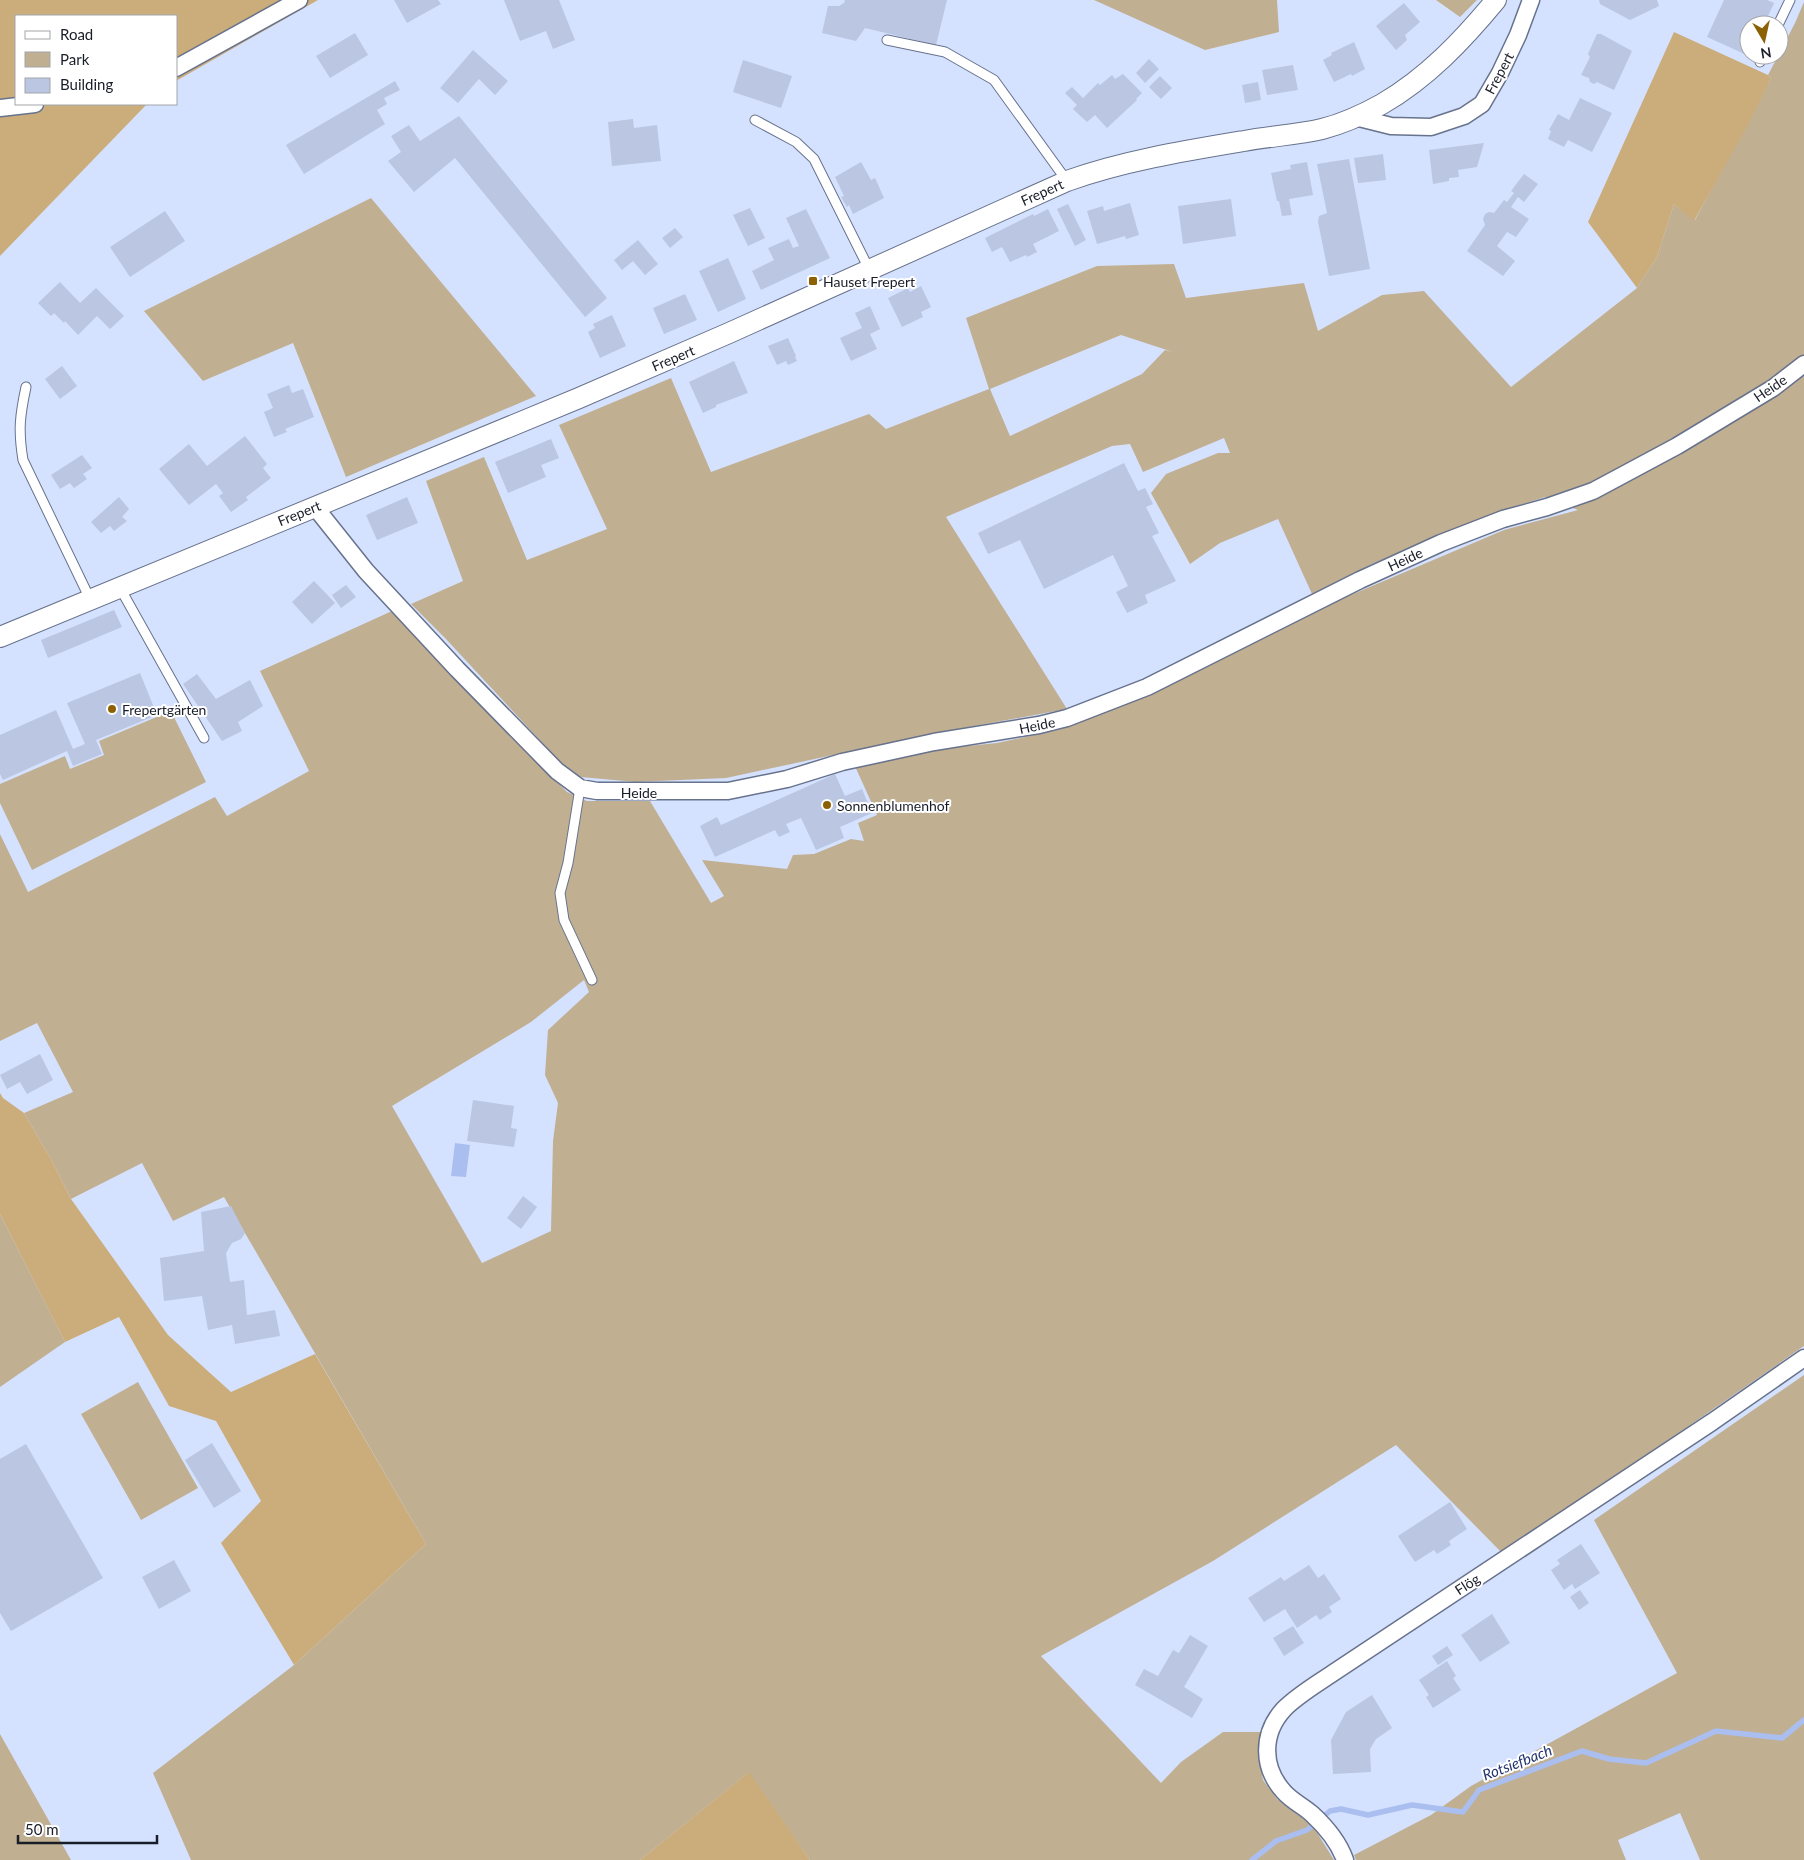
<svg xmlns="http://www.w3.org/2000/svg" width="1804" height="1860" font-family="Lato,sans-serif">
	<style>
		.green { fill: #c1af92; fill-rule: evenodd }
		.forest { fill: #cbad7c }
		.water { fill: #aabeef }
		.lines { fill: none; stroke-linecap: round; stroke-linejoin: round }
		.stream { stroke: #aabeef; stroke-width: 5.5 }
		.building { fill: #bac6e2 }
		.service-casing { stroke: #67728c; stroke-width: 11 }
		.minor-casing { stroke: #67728c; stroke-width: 19 }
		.tertiary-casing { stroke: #67728c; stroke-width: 22 }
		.service { stroke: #fff; stroke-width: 9 }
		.minor { stroke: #fff; stroke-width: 16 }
		.tertiary { stroke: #fff; stroke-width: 20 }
		.poi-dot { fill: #8c6104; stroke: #fff; stroke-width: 2 }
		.labels { text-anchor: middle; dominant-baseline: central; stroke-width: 4; stroke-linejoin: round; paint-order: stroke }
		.street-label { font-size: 14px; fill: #191d28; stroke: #fff }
		.poi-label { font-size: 14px; fill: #191d28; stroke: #fff; text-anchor: start }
		.water-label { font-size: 15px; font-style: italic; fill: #22356f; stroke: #fff }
	</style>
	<rect width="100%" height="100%" fill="#d5e2ff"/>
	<g class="green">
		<path d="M1094,0H1277L1279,32L1205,50Z"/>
		<path d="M1436,0H1477L1460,17Z"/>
		<path d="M1804,2V1346L1585,1498L1502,1553L1396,1445L1213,1561L1041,1656L1161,1783L1181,1762L1223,1732H1260L1259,1753L1263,1780L1277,1799L1313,1826L1334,1860H810L748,1773L640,1860H191L153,1773L294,1665L426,1544L224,1197L173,1221L142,1163L71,1199L52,1161L24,1113L73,1092L37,1023L0,1041V834L28,892L215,797L227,816L309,771L260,671L392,611L550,775L567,792L587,801H650L711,903L724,896L702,860L787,869L793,855L814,854L851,839L864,841L858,823L877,815L854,764L958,747L997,743L1058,730L1147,696L1332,603L1504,530L1578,510L1545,497L1501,511L1372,564L1312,594L1278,519L1220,543L1190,564L1151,493L1166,474L1218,453H1230L1224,438L1143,472L1130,444L1112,446L946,517L1067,709L931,734L726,778L636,782L581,777L561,763L445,638L411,604L463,581L426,481L484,457L527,560L607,529L559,425L671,378L711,472L869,414L886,429L989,389L966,318L1097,266L1174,264L1186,298L1304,283L1318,331L1382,295L1424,291L1511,387L1637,288L1657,257L1674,204L1695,220L1771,78L1768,75L1795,23ZM1121,335L1173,352L1165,350L1142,374L1010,436L990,389ZM584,980L589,992L548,1030L545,1075L558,1103L553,1141L551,1231L482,1263L392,1106L531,1022Z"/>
		<path d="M371,198L536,396L346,477L293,343L203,381L144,311Z"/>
		<path d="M171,711L206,782L32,870L0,803V784L65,756L70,769L104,755L99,741Z"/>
		<path d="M0,1214L65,1342L0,1387Z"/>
		<path d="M1804,1375V1860H1700L1680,1813L1618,1840L1626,1860H1356L1354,1855L1431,1815L1471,1786L1677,1673L1594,1520Z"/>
		<path d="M138,1382L198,1488L141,1520L81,1414Z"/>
		<path d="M0,1734L71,1860H0Z"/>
	</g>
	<g class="forest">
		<path d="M0,0H318L176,81V16H16V104H147L0,256Z"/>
		<path d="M1674,32L1768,75L1771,78L1749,123L1694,221L1674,204L1657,257L1637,288L1588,222Z"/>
		<path d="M0,1093L3,1098L24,1113L52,1161L71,1199L168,1335L231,1392L315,1354L426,1544L294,1665L221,1543L261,1501L216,1421L169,1406L119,1317L65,1342L0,1214Z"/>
		<path d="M749,1772L810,1860H640Z"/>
	</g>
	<path class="water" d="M455,1143L470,1145L466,1177L451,1176Z"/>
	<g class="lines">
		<path class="stream" d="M1252,1860L1276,1841L1307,1830L1330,1811L1341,1809L1368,1815L1412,1805L1463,1812L1479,1790L1582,1751L1609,1759L1646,1763L1716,1731L1782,1738L1804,1720"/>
	</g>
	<g class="building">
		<path d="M394,0H438L441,4L407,23Z"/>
		<path d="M504,0H559L575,40L553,49L546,31L520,41Z"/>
		<path d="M845,0H947L936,45L865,28L856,41L822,33L828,6H839L844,3Z"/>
		<path d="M1599,0H1657L1659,6L1630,20L1600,4Z"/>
		<path d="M1724,0H1767L1774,3L1764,25H1749V56L1707,37Z"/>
		<path d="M1404,3L1420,22L1405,35L1407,40L1396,50L1376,26Z"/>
		<path d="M355,33L368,55L330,78L316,56Z"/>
		<path d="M1597,34H1601L1632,51L1614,90L1597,82L1594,84L1590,82L1589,78L1581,75L1590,57L1588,54Z"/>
		<path d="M1354,42L1365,69L1352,76L1351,74L1334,82L1323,60L1332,55L1331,53Z"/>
		<path d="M473,50L508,81L495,95L479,79L458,103L440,88Z"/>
		<path d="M1149,59L1159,69L1145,83L1136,73Z"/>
		<path d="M743,60L792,76L781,108L733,92Z"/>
		<path d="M1293,65L1298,90L1267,95L1262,70Z"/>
		<path d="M1123,74L1142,93L1136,99L1137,100L1107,128L1095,115L1087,122L1073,109L1077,105L1065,93L1072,87L1083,98L1098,83L1100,85L1112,75L1115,79Z"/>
		<path d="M1160,76L1172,88L1161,99L1149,87Z"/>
		<path d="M395,81L400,90L384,98L387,104L377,110L385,124L304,174L286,145Z"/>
		<path d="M1258,82L1261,100L1245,103L1242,85Z"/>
		<path d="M1580,98L1612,113L1592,152L1568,140L1564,147L1548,139L1551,131L1549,130L1558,114L1569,120Z"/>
		<path d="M459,116L607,298L585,317L455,158L414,192L388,161L401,152L391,136L409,125L420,141Z"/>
		<path d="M633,119L634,128L657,125L661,161L612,166L608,122Z"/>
		<path d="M1484,143L1477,167L1458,170L1459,177L1449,178V181L1433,184L1429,150Z"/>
		<path d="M1383,154L1386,180L1358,183L1354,158Z"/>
		<path d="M1349,159L1370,269L1329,276L1318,222L1319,216L1327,213L1317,164Z"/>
		<path d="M861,162L871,180L875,178L884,198L853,214L849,205L847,207L841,197L844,196L835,177Z"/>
		<path d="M1307,162L1313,195L1289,199L1292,215L1282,216L1279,201H1277L1271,173L1291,169L1290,165Z"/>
		<path d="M1524,174L1538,184L1524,202L1518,197L1511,207L1529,219L1516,237L1507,232L1497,246L1515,261L1503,276L1467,251L1485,225L1483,219L1485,214L1489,212L1494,213L1504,200L1507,202L1514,193L1511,191Z"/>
		<path d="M1231,199L1236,236L1183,244L1178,206Z"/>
		<path d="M1130,203L1139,235L1126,239L1125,236L1097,244L1087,211L1103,206L1104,211Z"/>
		<path d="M1068,204L1086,240L1075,246L1057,209Z"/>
		<path d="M750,208L765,238L748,246L733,215Z"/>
		<path d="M806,209L830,258L761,290L752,271L774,260L768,248L789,239L793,248L799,246L786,218Z"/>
		<path d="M1048,209L1059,231L1033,244L1037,252L1027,257L1026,255L1010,262L1002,247L992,252L985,238L1033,214L1034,216Z"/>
		<path d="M165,211L185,241L130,277L110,247Z"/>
		<path d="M675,228L683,237L670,248L662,238Z"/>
		<path d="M638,240L658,264L645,275L633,261L622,270L614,260Z"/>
		<path d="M728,258L746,299L718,312L699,271Z"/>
		<path d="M60,282L80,303L96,288L124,316L110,329L97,316L78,335L65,321L64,323L54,313L51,316L38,303Z"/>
		<path d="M921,286L931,307L921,312L923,317L902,327L888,298L908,288L910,292Z"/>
		<path d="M685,294L697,320L664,334L653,308Z"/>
		<path d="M870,306L880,329L870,334L877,349L851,361L840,338L862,328L855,313Z"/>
		<path d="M612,315L626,346L600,358L588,332L595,328L593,324Z"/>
		<path d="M788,338L796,356L795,357L797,361L788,365L786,361L777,365L768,346Z"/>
		<path d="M734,361L748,393L716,405V407L703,413L689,382Z"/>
		<path d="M62,366L77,386L60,399L45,379Z"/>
		<path d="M289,385L292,393L303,389L314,417L285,429L287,432L274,437L264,412L273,408L267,394Z"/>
		<path d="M245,436L267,464L263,468L271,478L246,497L248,500L231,512L219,496L223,493L216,484L189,505L159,469L189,444L207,466Z"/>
		<path d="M551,439L559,458L541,465L546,477L508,493L495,462Z"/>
		<path d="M82,455L92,468L83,474L87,479L74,488L70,483L60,489L51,475Z"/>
		<path d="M1124,463L1138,491L1145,488L1153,504L1146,507L1159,533L1152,536L1176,581L1145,595L1148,603L1127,613L1116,592L1128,586L1113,555L1044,589L1020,540L988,554L978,533Z"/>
		<path d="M119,497L129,509L122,517L127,521L114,531L110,526L101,533L91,522Z"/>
		<path d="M407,497L418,523L377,540L366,515Z"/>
		<path d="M314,581L335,603L312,624L292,602Z"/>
		<path d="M346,585L356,597L341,608L332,595Z"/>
		<path d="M114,610L122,627L48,658L41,640Z"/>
		<path d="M140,673L157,715L96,740L102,754L73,766L67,751L3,780L0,774V735L56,710L73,749L85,744L67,703Z"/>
		<path d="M197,674L216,699L250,680L263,706L238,722L242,731L222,741L183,684Z"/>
		<path d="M835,774L845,796L862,789L872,813L840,827L844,838L816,850L801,818L786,824L790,832L779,837L775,830L715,857L700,826L717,817L721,825Z"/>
		<path d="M40,1054L53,1080L27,1094L20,1082L7,1089L0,1075Z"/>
		<path d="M473,1100L514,1106L511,1128L517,1129L514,1147L467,1141Z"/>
		<path d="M523,1196L537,1207L521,1229L507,1218Z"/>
		<path d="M231,1206L245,1233L241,1239L232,1243L226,1253L230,1282L244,1280L247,1315L275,1310L280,1336L235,1344L232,1325L208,1330L202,1296L164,1301L160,1258L204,1251L201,1212Z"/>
		<path d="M212,1443L241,1491L214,1508L185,1460Z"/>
		<path d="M26,1444L103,1578L11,1631L0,1613V1459Z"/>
		<path d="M1450,1502L1467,1529L1449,1541L1451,1545L1437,1554L1434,1550L1415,1562L1398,1536Z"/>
		<path d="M1581,1544L1600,1573L1575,1589L1572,1584L1564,1590L1551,1570L1560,1564L1557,1560Z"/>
		<path d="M174,1560L191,1591L159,1609L142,1577Z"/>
		<path d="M1309,1565L1318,1578L1324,1574L1341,1599L1329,1607L1332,1612L1320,1620L1316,1615L1297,1628L1285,1609L1264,1622L1248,1598L1281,1577L1284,1581Z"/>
		<path d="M1580,1590L1589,1603L1579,1610L1570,1597Z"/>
		<path d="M1492,1614L1510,1643L1480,1662L1461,1635Z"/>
		<path d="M1293,1626L1304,1643L1284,1656L1273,1638Z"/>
		<path d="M1190,1635L1208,1646L1184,1687L1203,1699L1192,1718L1135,1685L1144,1669L1158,1676L1173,1650L1179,1653Z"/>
		<path d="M1447,1646L1453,1655L1438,1665L1432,1656Z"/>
		<path d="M1447,1661L1456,1676L1453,1678L1461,1690L1433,1708L1426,1697L1429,1695L1419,1680Z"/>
		<path d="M1372,1695L1392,1728L1376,1739L1370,1749L1371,1772L1333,1774L1331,1740L1346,1712Z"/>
	</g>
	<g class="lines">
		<g class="service-casing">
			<g id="service">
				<path d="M1778,25L1790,0"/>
				<path d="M887,40L945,52L994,80L1067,181"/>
				<path d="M1760,62L1763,55"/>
				<path d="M755,120L796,142L814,159L869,269"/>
				<path d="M26,387C20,415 18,430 23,460L90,599"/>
				<path d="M120,588L204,738"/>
				<path d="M580,788L568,863L560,893L564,920L592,980"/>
			</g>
		</g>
		<g class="minor-casing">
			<g id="minor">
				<path d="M176,68L299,0"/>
				<path d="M0,108L35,104"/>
				<path d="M1355,117L1391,126L1431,127L1464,116L1482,104L1500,73L1518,35L1531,0"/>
				<path d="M315,507L366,571L457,669L557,771L580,788L597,791H728L787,779L842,762L934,742L1039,725L1067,718L1147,687L1360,580L1441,543L1503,519L1547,507L1593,491L1677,446L1773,388L1804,364"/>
				<path d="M1345,1860C1339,1843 1325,1826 1312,1814C1303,1806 1292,1801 1284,1792C1262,1768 1261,1734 1284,1709C1298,1695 1317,1684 1333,1673L1712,1422L1804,1358"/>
			</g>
		</g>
		<g class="tertiary-casing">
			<path id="tertiary" d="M0,637L579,398L729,333L1067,181C1123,161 1184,151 1244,141C1270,136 1297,135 1322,129C1342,124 1364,114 1382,104C1427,78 1463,40 1496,0"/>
		</g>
		<use href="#service" class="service"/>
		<use href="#minor" class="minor"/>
		<use href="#tertiary" class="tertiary"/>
	</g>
	<g class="poi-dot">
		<rect x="808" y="276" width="10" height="10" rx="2.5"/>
		<circle cx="112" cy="709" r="5"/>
		<circle cx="827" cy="805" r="5"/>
	</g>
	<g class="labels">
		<g class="street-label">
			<text transform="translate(1499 73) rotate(-62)">Frepert</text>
			<text transform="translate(1042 192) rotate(-24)">Frepert</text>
			<text transform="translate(673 358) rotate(-23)">Frepert</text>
			<text transform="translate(1770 388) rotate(-34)">Heide</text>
			<text transform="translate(299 513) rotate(-22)">Frepert</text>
			<text transform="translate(1405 559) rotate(-25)">Heide</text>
			<text transform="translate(1037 725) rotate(-11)">Heide</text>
			<text x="639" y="792">Heide</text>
			<text transform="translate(1467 1584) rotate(-33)">Flög</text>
		</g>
		<g class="poi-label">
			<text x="823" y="281">Hauset Frepert</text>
			<text x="122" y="709">Frepertgärten</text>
			<text x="837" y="805">Sonnenblumenhof</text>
		</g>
		<g class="water-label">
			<text transform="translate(1517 1762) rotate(-21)">Rotsiefbach</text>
		</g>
	</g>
	<rect x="15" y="15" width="162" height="90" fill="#ffffff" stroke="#a3a5a9"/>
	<rect x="25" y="31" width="25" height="8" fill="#ffffff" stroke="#a3a5a9"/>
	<text x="60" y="40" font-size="15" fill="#191d28">Road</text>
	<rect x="25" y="52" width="25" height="15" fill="#c1af92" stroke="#a3a5a9"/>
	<text x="60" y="65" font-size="15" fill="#191d28">Park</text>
	<rect x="25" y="78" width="25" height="15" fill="#bac6e2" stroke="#a3a5a9"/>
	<text x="60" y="90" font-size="15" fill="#191d28">Building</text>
	<g transform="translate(1764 40) rotate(171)"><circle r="24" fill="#ffffff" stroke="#a3a5a9"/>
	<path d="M0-4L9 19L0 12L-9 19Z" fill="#8c6104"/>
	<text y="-8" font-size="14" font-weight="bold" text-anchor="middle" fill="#191d28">N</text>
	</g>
	<path d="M18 1835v8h139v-8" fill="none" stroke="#191d28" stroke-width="2.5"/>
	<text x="25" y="1835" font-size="15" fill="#191d28" stroke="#ffffff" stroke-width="4" paint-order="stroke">50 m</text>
</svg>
